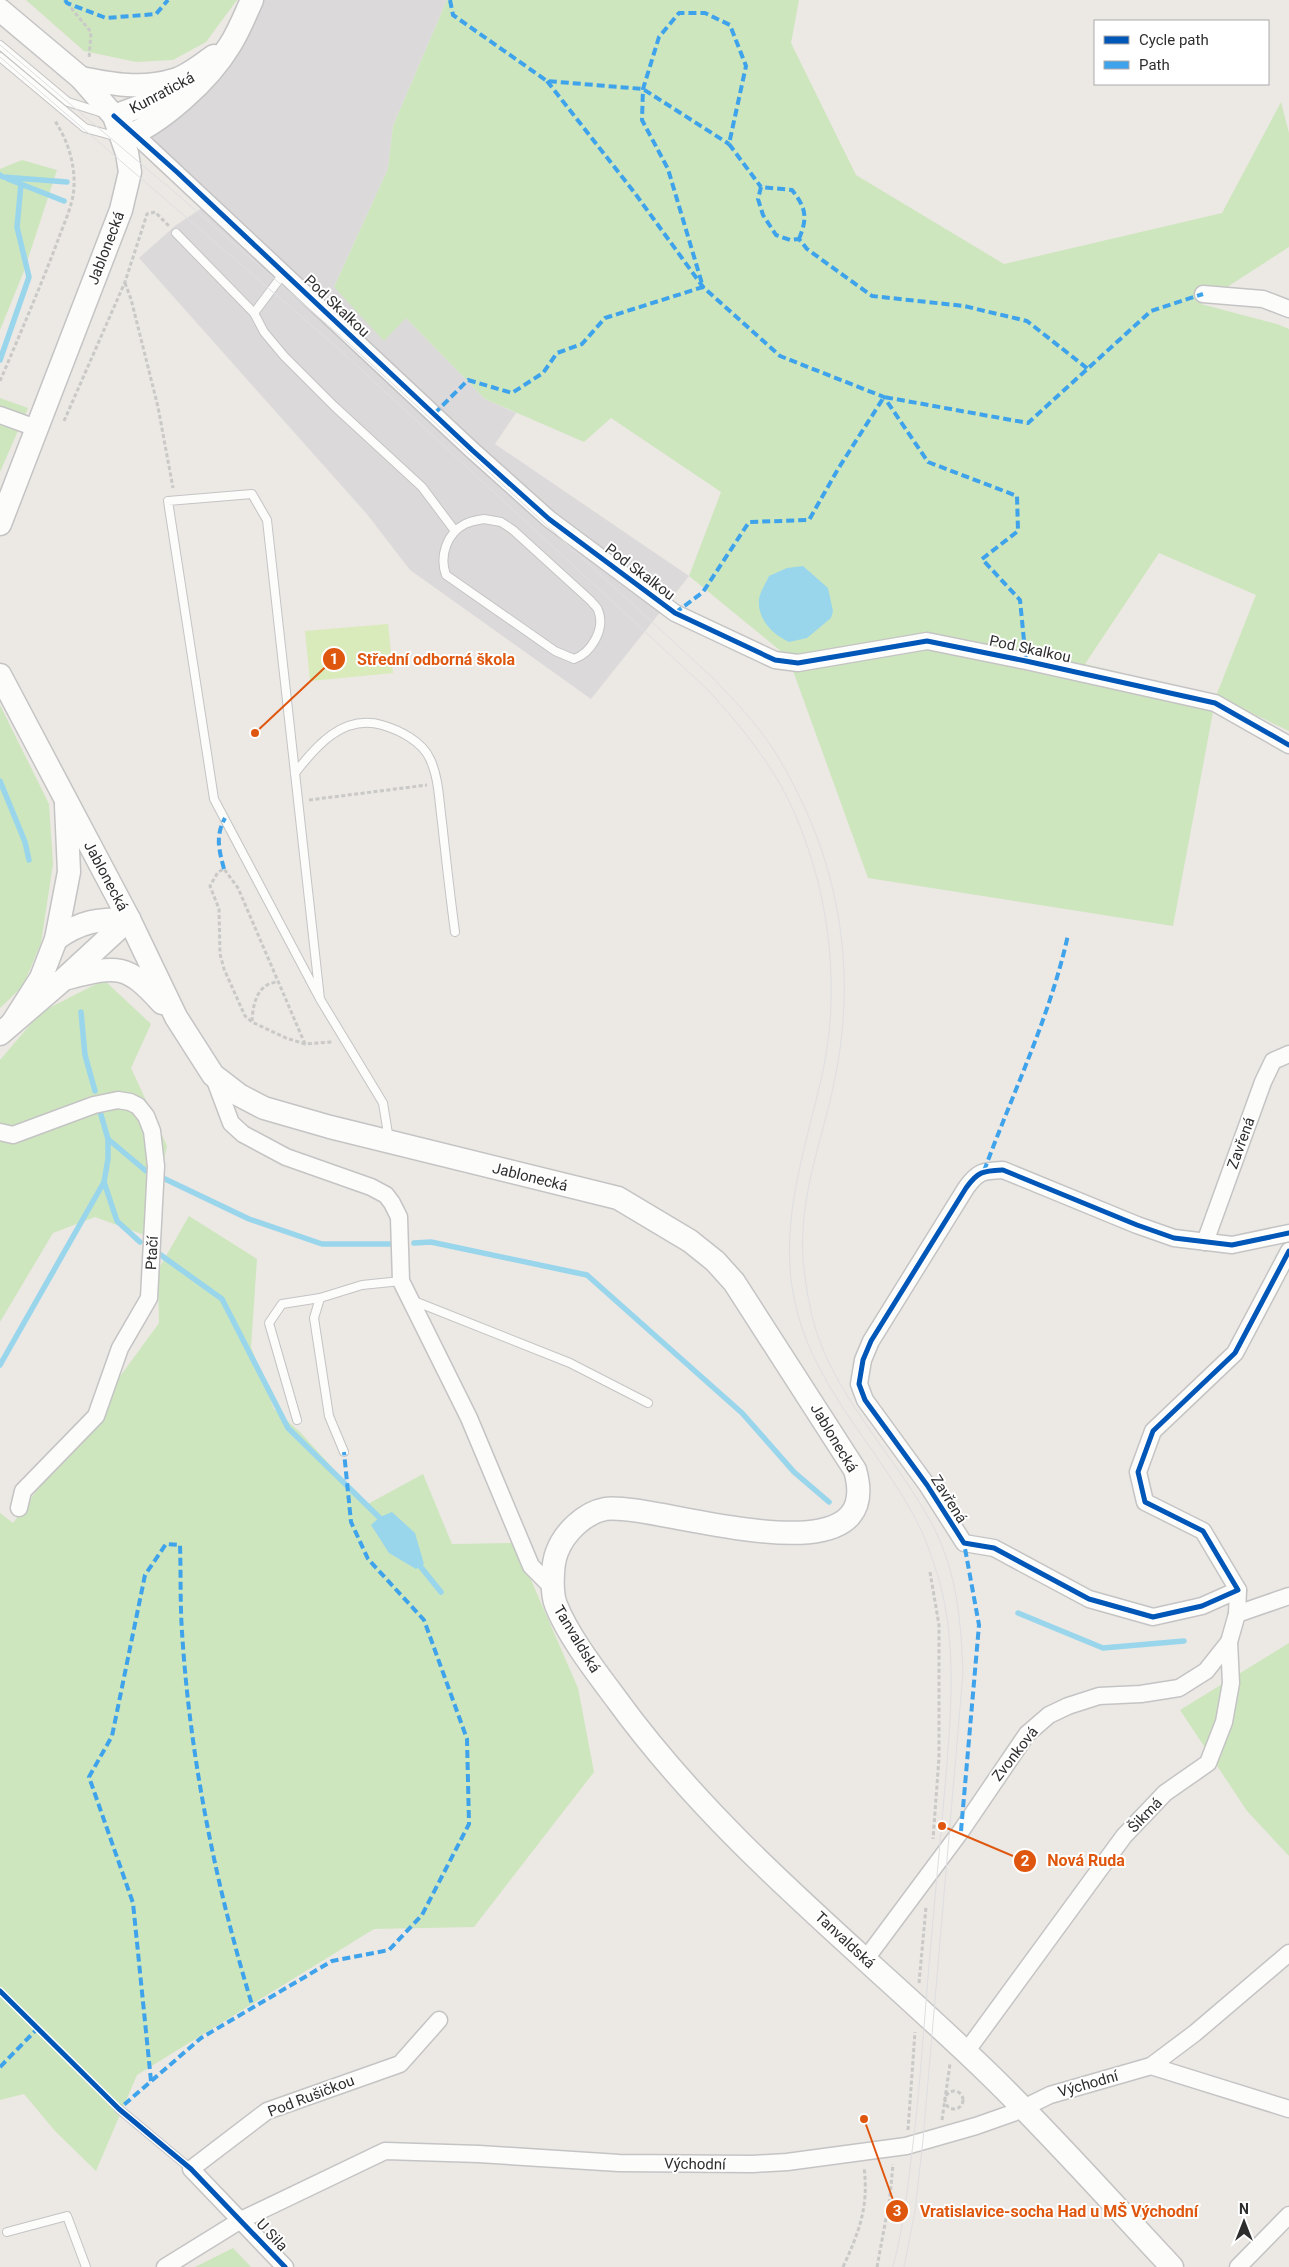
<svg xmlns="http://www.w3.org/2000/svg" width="1289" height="2267" font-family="Roboto,sans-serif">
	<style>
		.industrial { fill: #dcd9db }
		.green { fill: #cee6be; fill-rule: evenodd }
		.pitch { fill: #d9eabb }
		.water { fill: #99d6ec }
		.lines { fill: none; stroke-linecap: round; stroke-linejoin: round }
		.stream { stroke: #99d6ec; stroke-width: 5.5 }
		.lane-casing { stroke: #c5c4c5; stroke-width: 10 }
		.street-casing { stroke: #c5c4c5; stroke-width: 19 }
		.secondary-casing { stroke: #c5c4c5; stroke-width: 25 }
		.path { stroke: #c9c9c8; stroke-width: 3; stroke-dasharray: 4 2.5; stroke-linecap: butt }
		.lane { stroke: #fcfcfb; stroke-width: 8 }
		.street { stroke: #fcfcfb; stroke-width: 16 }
		.secondary { stroke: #fcfcfb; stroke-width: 22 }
		.tram { stroke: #dfdfe1; stroke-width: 1 }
		.quiet { stroke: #3ea3eb; stroke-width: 4; stroke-dasharray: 8 4; stroke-linecap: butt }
		.cycleway-casing { stroke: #fff; stroke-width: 8 }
		.cycleway { stroke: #0057b8; stroke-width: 5 }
		.labels { text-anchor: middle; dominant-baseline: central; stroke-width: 4; stroke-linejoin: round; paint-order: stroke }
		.street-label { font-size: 15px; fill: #2e2e2e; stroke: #fff }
		.leader { fill: none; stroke: #df570e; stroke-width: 2 }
		.callout-dot { fill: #df570e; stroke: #fff; stroke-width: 2 }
		.mark-label { font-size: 15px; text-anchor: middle; font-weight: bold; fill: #fff }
		.callout-label { font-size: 16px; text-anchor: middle; font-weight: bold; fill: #df570e; stroke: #fff; stroke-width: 4; stroke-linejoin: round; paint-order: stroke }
	</style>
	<rect width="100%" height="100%" fill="#ece8e4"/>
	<path class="industrial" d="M252,0H447L393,126L388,169L334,287L406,318L485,399L516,413L495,444L689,576L591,699L410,570L366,513L139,258L176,225L210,203L135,133L162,115Z"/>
	<g class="green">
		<path d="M26,0H237L206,42L173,60L136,62L84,51Z"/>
		<path d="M447,0H799L791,43L856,175L1004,264L1222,213L1281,102L1289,133V247L1201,304L1277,324L1289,329V731L1216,696L1173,926L868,878L788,657L689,576L721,492L611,418L584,442L485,399L406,318L384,341L334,287L388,169L393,126ZM1159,553L1256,595L1216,696L1085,664Z"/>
		<path d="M22,160L57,170L24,271L0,330V169Z"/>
		<path d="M0,398L28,408L0,472Z"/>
		<path d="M0,705L49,804L53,864L41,943L23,986L0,1008Z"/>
		<path d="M104,980L151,1024L131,1068L167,1146L147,1236L95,1217L53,1233L0,1322V1060L41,1012Z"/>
		<path d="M189,1216L257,1259L251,1347L274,1409L301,1433L366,1505L423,1474L452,1544L515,1543L578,1688L594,1772L474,1927L374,1929L137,2075L96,2171L55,2131L24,2094L0,2100V1513L13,1523L159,1323L158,1270Z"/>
		<path d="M1289,1643V1856L1247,1811L1180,1710Z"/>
		<path d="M233,2248L251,2267H195Z"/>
	</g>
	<path class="pitch" d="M388,624L393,673L310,681L305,631Z"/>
	<g class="water">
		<path d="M803,566L828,588L833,611L831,618L807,638L789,642C772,634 757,619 759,599C760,592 766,583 769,576L787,568Z"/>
		<path d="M392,1512L415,1533L424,1564L416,1569L389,1553L371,1525L380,1517Z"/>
	</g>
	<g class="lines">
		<g class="stream">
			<path d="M0,175L3,177L67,182"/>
			<path d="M8,179L64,201"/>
			<path d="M0,360L29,277L17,227L21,184"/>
			<path d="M0,781L25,842L29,860"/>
			<path d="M81,1012L85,1055L95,1091"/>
			<path d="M99,1108L108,1139L146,1171"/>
			<path d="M108,1139V1159L104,1182L117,1221L140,1242"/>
			<path d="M163,1178L249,1219L322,1244H395"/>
			<path d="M414,1243L431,1242L587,1275L742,1413L794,1472L829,1502"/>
			<path d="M158,1253L222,1299L288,1428L385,1523"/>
			<path d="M0,1365L104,1182"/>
			<path d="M416,1561L441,1592"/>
			<path d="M1018,1613L1103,1648L1184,1641"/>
		</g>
		<g class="lane-casing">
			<g id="lane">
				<path d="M0,45L68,102L103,113"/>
				<path d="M0,57L85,128L118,137"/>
				<path d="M176,233L254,313L264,332L284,356L334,406L422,487L455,531"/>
				<path d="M254,313L284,273"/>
				<path d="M484,519L501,522L513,530L591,601C593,604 597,607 598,610C606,629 591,653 574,659L555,651L446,575C439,556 447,533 465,524C471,521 478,520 484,519Z"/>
				<path d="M295,773C316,746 343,714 382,725C399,730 422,741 430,759C439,778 439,801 442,822C446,859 450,895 455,932"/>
				<path d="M320,999L267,520L252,494L168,501L214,799L320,999L383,1103L389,1140"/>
				<path d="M414,1301L570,1363L648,1403"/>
				<path d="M297,1420L269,1323L282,1304L320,1298"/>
				<path d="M344,1452L329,1416L314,1318L320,1298L362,1285L401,1281"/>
				<path d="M119,2109L191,2169"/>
				<path d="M7,2232L67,2216L86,2267"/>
			</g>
		</g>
		<g class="street-casing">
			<g id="street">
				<path d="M127,127L472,450L549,519L675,613L775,660L798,663L927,641L1026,661L1215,703L1289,745"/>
				<path d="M1203,294L1263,299L1289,309"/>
				<path d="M0,415L36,428"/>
				<path d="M213,1075L231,1123L243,1134L286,1157L371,1187L386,1195L392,1203L399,1217L401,1281L469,1418L531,1566L553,1588"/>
				<path d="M0,1132L13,1135L94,1105L118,1100L130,1102L138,1106L146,1116L152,1131L156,1166L149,1298L120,1348L96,1416L23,1491L19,1508"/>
				<path d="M1289,1233L1232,1245L1174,1238L1137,1225L1003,1170C983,1171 978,1171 966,1188L871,1341L863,1360L859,1384L865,1400L927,1485L964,1543L994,1548L1089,1599L1153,1617L1202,1606L1238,1590L1203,1531L1145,1502L1138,1472L1153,1431L1235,1353L1289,1251"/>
				<path d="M1205,1242L1263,1082L1273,1061L1289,1054"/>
				<path d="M1237,1614L1289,1596"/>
				<path d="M865,1960L961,1831L1027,1734L1049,1715L1068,1706L1099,1696L1141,1694L1179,1688L1206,1671L1229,1642L1237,1614L1238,1590"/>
				<path d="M966,2052L1124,1836L1165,1793L1208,1763L1224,1722L1231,1683L1229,1642"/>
				<path d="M1151,2066L1289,2109"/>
				<path d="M165,2267L241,2220L385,2151L479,2154L619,2163L753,2164L787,2162L906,2146L976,2126L1013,2113L1050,2095L1151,2066L1195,2033L1289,1953"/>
				<path d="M285,2267L191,2169L267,2111L400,2064L439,2020"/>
				<path d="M1238,2267L1289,2215"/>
			</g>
		</g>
		<g class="secondary-casing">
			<g id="secondary">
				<path d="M0,10L81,78L114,116L127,153L130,172L121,210L0,524"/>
				<path d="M81,78C112,84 142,90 174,80C188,76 202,64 214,56"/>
				<path d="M114,116L152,102L182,86"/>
				<path d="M123,138C161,124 209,80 230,45C239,31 245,15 252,0"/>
				<path d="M0,675L129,919L176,1017L213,1075L239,1095L264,1108L330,1127L618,1198L690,1241L715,1261L734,1282L855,1470C889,1589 653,1501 605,1509C584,1513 564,1533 557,1552C552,1564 551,1593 556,1605C568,1636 597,1673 617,1700C721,1843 862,1951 988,2073C1052,2135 1111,2202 1172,2267"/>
				<path d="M56,939C81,921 98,919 129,919"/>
				<path d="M68,978C118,965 127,964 162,1003"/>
				<path d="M13,1022L41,978L56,939L69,872L66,805"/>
				<path d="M0,1034L64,979L129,919"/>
			</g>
		</g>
		<g class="path">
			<path d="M67,3L91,32L89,59"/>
			<path d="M125,283L131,299L158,407L173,488"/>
			<path d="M0,381C20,334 40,288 58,240C64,223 74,203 74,185C75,163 67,139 55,121"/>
			<path d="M64,421L125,282L147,214L155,212L169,226"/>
			<path d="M309,800L427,785"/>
			<path d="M252,1021C253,1004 257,984 277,982"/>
			<path d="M305,1044L238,888L224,869L218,872L210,886L219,909L220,954L224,969L245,1016L252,1022L286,1038L305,1044L332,1042"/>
			<path d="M930,1572L939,1625V1758L933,1839"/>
			<path d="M919,1983L926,1907"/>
			<circle cx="954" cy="2100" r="9"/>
			<path d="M942,2120L950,2064"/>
			<path d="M908,2130L915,2032"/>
			<path d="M843,2267C859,2232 869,2207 864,2167"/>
			<path d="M877,2267L890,2197L893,2164"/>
		</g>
		<use href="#lane" class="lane"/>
		<use href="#street" class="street"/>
		<use href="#secondary" class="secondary"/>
		<g class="tram">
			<path d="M0,45L178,195L346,341L713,678C735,701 758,725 775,752C838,854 859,966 834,1083C824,1132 805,1181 803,1231C801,1260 806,1288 812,1316C830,1393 897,1457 933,1526C957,1573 961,1621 963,1673L923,2140L915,2211L904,2267"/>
			<path d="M0,57L339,349L707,689C742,727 778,771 797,819C831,900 841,994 821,1080C805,1149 780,1221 793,1293C809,1383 874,1441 915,1518C923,1532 929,1549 934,1564C959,1635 951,1714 945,1787C940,1843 935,1898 930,1953C924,2022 920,2092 911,2160C907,2196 902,2232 893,2267"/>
		</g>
		<g class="quiet">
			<path d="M65,0L67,3L106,18L156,14L168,0"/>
			<path d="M450,0L453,15L547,81L643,89L729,144"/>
			<path d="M547,81L634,192L703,287L780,356L884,397L928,462L1017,496L1018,531L982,559L1020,600L1026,661"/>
			<path d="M799,239C808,217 806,208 792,190L761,187L758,199L763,215L776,235L790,240L799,239L807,249L872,296L964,306L1027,321L1088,369"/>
			<path d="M434,414L468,380L512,393L543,373L557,353L582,344L605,318L703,287L668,169L642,120L643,89L659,37L679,13H705L730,25L746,66L729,144L761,187"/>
			<path d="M675,613L703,592L749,522L809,520L838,469L884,397L1028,423L1151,311L1203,294"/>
			<path d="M224,869C219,850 215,836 225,818"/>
			<path d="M984,1171C1013,1092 1050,1017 1068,935"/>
			<path d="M961,1831L979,1625L964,1543"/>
			<path d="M0,2067L38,2028"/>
			<path d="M151,2081L133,1903L89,1777L112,1736L145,1575L166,1544L180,1545C181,1574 180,1603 182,1632C190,1759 216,1887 253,2008"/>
			<path d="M116,2105L119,2109L201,2038L332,1961L389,1950L422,1915L469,1824L467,1739L424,1620L368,1559L351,1522L344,1452"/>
		</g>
		<g class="cycleway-casing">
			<g id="cycleway">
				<path d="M114,116L178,173L472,450L549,519L675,613L775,660L798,663L927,641L1026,661L1215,703L1289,745"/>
				<path d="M1289,1233L1232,1245L1174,1238L1137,1225L1003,1170C983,1171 978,1171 966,1188L871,1341L863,1360L859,1384L865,1400L927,1485L964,1543L994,1548L1089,1599L1153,1617L1202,1606L1238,1590L1203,1531L1145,1502L1138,1472L1153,1431L1235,1353L1289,1251"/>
				<path d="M0,1991L119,2109L191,2169L285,2267"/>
			</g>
		</g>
		<use href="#cycleway" class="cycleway"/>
	</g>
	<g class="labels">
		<g class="street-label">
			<text transform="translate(162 93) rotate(-28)">Kunratická</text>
			<text transform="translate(106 248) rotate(-69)">Jablonecká</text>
			<text transform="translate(337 306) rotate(43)">Pod Skalkou</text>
			<text transform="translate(640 572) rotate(37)">Pod Skalkou</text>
			<text transform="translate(1030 649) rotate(12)">Pod Skalkou</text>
			<text transform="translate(106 876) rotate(62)">Jablonecká</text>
			<text transform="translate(1241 1143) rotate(-70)">Zavřená</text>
			<text transform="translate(530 1177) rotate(14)">Jablonecká</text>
			<text transform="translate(152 1253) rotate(-87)">Ptačí</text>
			<text transform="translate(834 1438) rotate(59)">Jablonecká</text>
			<text transform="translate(949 1499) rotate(58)">Zavřená</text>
			<text transform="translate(577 1639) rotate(59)">Tanvaldská</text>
			<text transform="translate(1015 1754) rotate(-52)">Zvonková</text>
			<text transform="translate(1145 1815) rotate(-46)">Šikmá</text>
			<text transform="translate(845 1940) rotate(43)">Tanvaldská</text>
			<text transform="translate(1088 2084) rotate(-16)">Východní</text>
			<text transform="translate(311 2096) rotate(-21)">Pod Rušičkou</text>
			<text transform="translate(695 2164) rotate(1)">Východní</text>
			<text transform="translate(272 2235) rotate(47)">U Sila</text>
		</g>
	</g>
	<path class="leader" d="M255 733L334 659M942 1826L1025 1861M864 2119L897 2211"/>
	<g class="callout-dot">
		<circle cx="255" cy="733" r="5"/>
		<circle cx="942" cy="1826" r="5"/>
		<circle cx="864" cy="2119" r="5"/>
		<circle cx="334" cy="659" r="12"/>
		<circle cx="1025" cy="1861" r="12"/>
		<circle cx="897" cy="2211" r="12"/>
	</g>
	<g class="mark-label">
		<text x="334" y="664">1</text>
		<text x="1025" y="1866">2</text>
		<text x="897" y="2216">3</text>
	</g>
	<g class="callout-label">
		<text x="436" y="665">Střední odborná škola</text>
		<text x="1086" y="1866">Nová Ruda</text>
		<text x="1059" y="2217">Vratislavice-socha Had u MŠ Východní</text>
	</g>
	<rect x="1094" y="20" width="175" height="65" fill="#ffffff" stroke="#ababab"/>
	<rect x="1104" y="36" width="25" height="8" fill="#0057b8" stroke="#ababab"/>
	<text x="1139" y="45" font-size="15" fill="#2e2e2e">Cycle path</text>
	<rect x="1104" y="61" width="25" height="8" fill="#3ea3eb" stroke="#ababab"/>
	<text x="1139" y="70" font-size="15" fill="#2e2e2e">Path</text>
	<g transform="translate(1244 2222)" stroke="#ffffff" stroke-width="4" paint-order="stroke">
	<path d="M0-4L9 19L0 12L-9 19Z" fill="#2e2e2e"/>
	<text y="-8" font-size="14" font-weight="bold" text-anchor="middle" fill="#2e2e2e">N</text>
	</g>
</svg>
